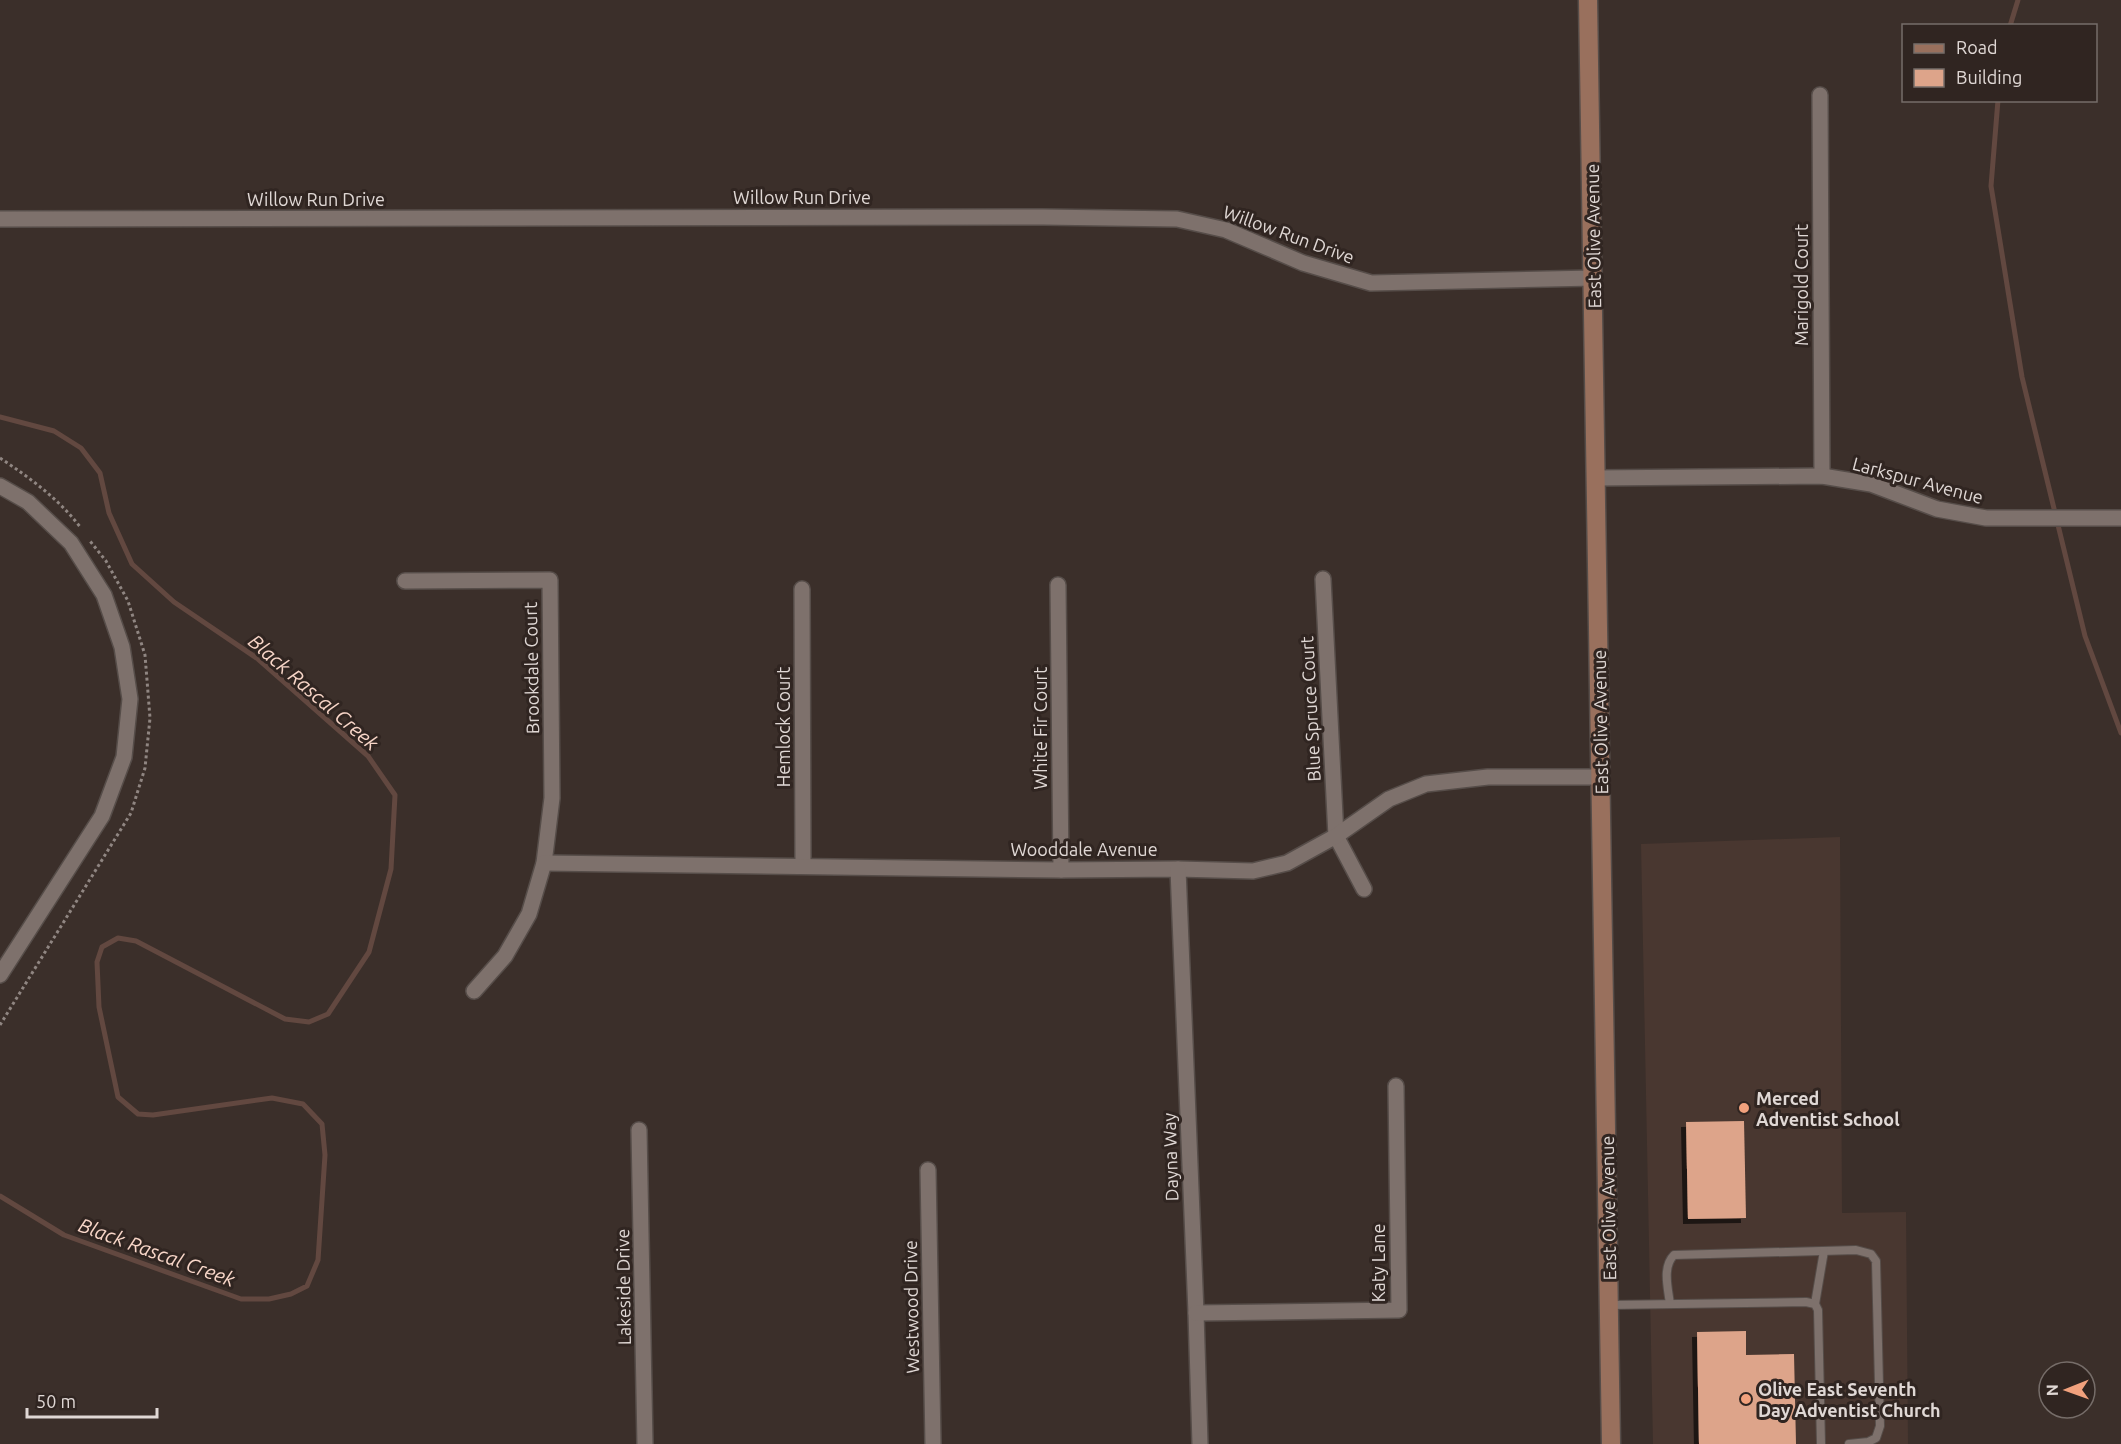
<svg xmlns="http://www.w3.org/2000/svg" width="2121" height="1444" font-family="Ubuntu,sans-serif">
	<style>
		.built { fill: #493730 }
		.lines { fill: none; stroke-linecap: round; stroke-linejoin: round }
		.stream { stroke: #624840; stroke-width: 5 }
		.building { fill: #dda48a; filter: url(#shadow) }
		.lane-casing { stroke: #564d49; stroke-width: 10 }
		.street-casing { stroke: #564d49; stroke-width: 18 }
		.secondary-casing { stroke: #564d49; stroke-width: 21 }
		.path { stroke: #908682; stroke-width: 3; stroke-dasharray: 3 3; stroke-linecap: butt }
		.lane { stroke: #7e716c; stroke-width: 8 }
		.street { stroke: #7e716c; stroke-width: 15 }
		.secondary { stroke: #99705d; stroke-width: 18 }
		.poi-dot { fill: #f1a17d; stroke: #302521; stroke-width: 2 }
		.labels { text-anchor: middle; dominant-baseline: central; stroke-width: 6; stroke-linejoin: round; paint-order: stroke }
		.street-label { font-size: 18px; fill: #e0d8d5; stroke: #302521 }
		.poi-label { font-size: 18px; font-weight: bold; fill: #e0d8d5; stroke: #302521; text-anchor: start }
		.water-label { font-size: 20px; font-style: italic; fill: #f8d6c8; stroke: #302521 }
	</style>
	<defs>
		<filter id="shadow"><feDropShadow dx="-5" dy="5" stdDeviation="0" flood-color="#0009"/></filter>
	</defs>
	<rect width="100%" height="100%" fill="#3b2f2a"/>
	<path class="built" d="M1840,837L1842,1213L1906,1212L1908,1444H1653L1641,844Z"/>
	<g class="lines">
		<g class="stream">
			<path d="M2010,26L2018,0"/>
			<path d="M1998,100L1991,186L2022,377L2085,636L2121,733"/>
			<path d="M0,417L54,431L81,448L100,473L109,513L132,564L174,602L258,659L368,756L395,795L391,869L369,952L328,1014L309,1022L285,1019L136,941L118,938L102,947L97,962L99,1007L118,1097L138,1114L153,1115L272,1098L303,1104L322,1124L325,1155L318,1260L307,1286L291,1294L269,1299H241L64,1235L0,1196"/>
		</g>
	</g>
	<g class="building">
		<path d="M1744,1121L1746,1218L1688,1219L1686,1122Z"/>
		<path d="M1746,1331V1355L1794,1354L1796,1444H1699L1697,1332Z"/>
	</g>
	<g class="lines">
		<g class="lane-casing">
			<g id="lane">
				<path d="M1670,1304C1668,1288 1662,1267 1674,1255L1856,1250L1871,1254L1876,1261L1880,1426L1876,1438L1868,1442L1849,1444"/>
				<path d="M1815,1304L1824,1251"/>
				<path d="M1609,1305L1806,1302L1815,1304L1818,1310L1821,1444"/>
			</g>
		</g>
		<g class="street-casing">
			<g id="street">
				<path d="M1820,95L1822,476"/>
				<path d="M0,219L1043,217L1177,219L1226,230L1303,263L1371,283L1594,278"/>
				<path d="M1596,478L1822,476L1871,484L1937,509L1986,518H2121"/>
				<path d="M0,486L28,502L71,543L104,595L122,647L130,699L124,757L102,816L0,975"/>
				<path d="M1323,579L1336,836L1364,889"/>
				<path d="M405,581L550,580L552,798L544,863L529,914L505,956L474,991"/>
				<path d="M1058,585L1061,870"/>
				<path d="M802,589L803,865"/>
				<path d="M544,863L1061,870L1178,869L1253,871L1287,863L1336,836L1389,799L1426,784L1488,777H1601"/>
				<path d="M1178,869L1196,1313L1200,1444"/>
				<path d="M639,1130L645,1444"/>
				<path d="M928,1170L933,1444"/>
				<path d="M1196,1313L1399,1310L1396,1086"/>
			</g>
		</g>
		<g class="secondary-casing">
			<path id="secondary" d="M1588,0L1611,1444"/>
		</g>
		<g class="path">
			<path d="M0,458C30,478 59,499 81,528"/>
			<path d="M0,1025L131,813L145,768L150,718L145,655L128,601L106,561L90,541"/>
		</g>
		<use href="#lane" class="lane"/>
		<use href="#street" class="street"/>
		<use href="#secondary" class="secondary"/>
	</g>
	<g class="poi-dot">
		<circle cx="1744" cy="1108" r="6"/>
		<circle cx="1746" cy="1399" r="6"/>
	</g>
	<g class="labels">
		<g class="street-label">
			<text x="802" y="197">Willow Run Drive</text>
			<text x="316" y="199">Willow Run Drive</text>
			<text transform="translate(1289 234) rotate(20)">Willow Run Drive</text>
			<text transform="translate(1593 236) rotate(-91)">East Olive Avenue</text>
			<text transform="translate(1801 285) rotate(-90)">Marigold Court</text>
			<text transform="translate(1918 480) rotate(15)">Larkspur Avenue</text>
			<text transform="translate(531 668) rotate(-91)">Brookdale Court</text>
			<text transform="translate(1310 709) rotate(-93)">Blue Spruce Court</text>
			<text transform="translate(1600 722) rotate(-91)">East Olive Avenue</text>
			<text transform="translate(783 727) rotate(-90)">Hemlock Court</text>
			<text transform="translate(1040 728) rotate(-90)">White Fir Court</text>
			<text x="1084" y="849">Wooddale Avenue</text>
			<text transform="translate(1170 1157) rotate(-92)">Dayna Way</text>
			<text transform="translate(1608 1208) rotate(-91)">East Olive Avenue</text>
			<text transform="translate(1378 1263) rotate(-90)">Katy Lane</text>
			<text transform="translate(623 1287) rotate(-91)">Lakeside Drive</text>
			<text transform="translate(911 1307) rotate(-91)">Westwood Drive</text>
		</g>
		<g class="poi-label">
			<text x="1756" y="1098">Merced<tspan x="1756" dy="21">Adventist School</tspan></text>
			<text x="1758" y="1389">Olive East Seventh<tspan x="1758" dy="21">Day Adventist Church</tspan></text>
		</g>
		<g class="water-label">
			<text transform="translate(314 692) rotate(41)">Black Rascal Creek</text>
			<text transform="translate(157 1252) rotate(20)">Black Rascal Creek</text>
		</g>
	</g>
	<rect x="1902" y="24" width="195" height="78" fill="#302521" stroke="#766d69" stroke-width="1.5"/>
	<rect x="1914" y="44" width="30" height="9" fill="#99705d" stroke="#766d69" stroke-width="1.5"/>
	<text x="1956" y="54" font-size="18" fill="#e0d8d5">Road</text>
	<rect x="1914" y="69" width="30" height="18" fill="#dda48a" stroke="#766d69" stroke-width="1.5"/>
	<text x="1956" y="84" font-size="18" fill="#e0d8d5">Building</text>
	<g transform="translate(2067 1390) rotate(269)"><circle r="28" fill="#302521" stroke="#766d69" stroke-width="1.5"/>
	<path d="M0-4.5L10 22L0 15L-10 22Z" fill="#f1a17d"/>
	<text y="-9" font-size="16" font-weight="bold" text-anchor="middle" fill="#e0d8d5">N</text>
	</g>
	<path d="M27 1408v9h130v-9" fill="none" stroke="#e0d8d5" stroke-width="3"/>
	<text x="36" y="1408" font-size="18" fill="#e0d8d5" stroke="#302521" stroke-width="4.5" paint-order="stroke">50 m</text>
</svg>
